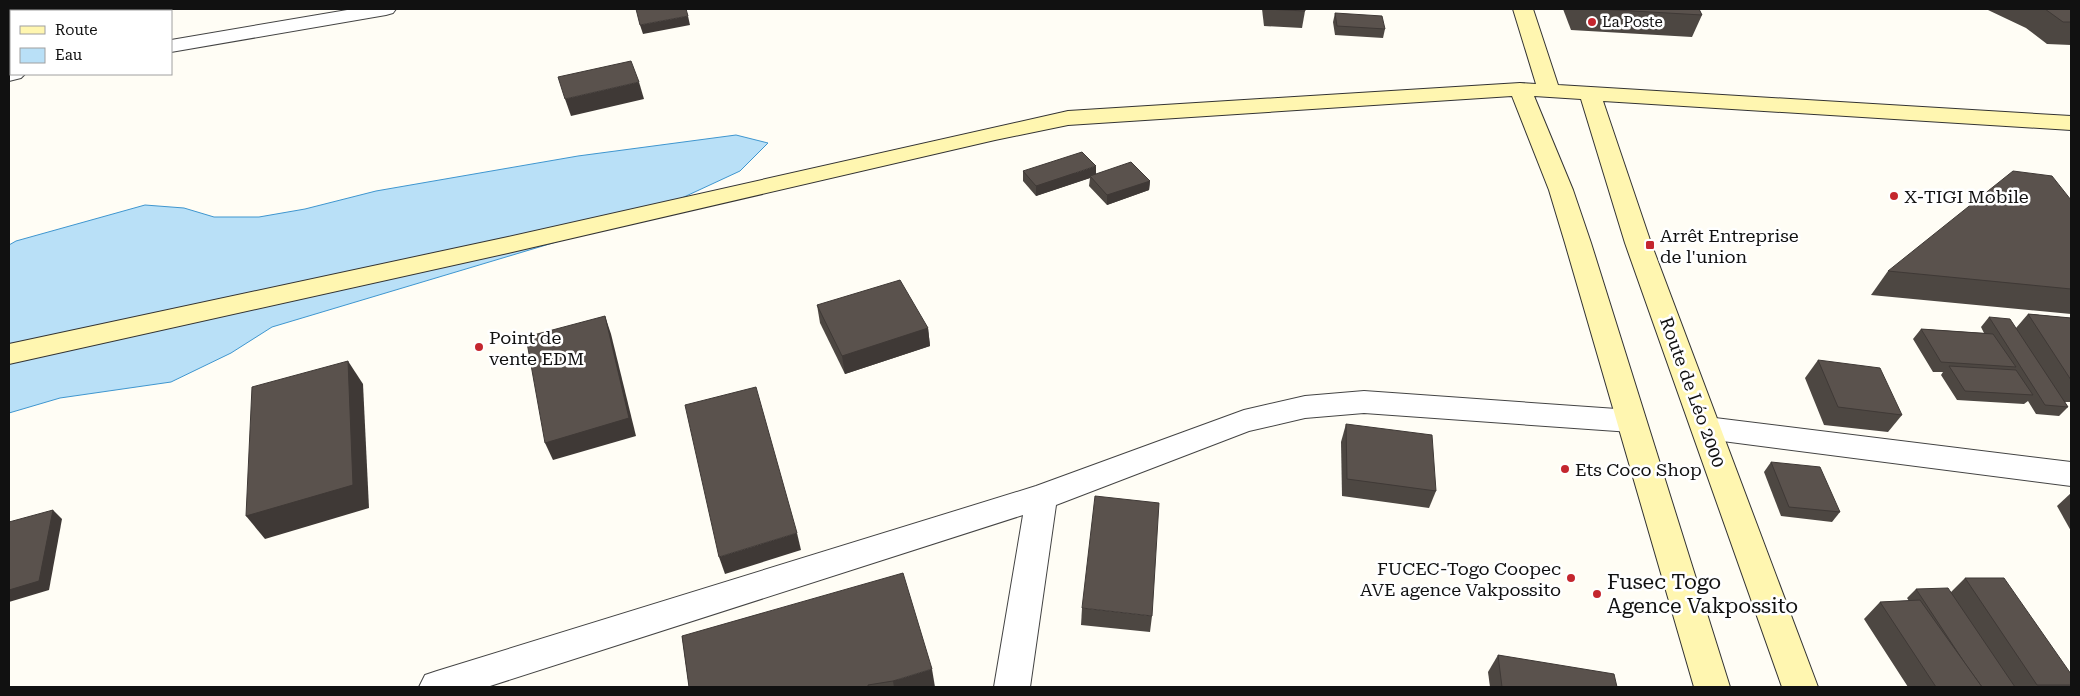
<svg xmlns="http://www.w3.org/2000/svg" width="2080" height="696" font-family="'Roboto Serif',serif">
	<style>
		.water { fill: #b9e0f7; stroke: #3f96cf }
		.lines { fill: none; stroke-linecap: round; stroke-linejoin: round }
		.street-casing { stroke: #444; stroke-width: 2 }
		.secondary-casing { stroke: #333; stroke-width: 2 }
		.street { fill: #fff; fill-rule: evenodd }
		.secondary { fill: #fff6b0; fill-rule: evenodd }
		.wall { fill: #4d4742 }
		.shaded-wall { fill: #3f3936 }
		.building { fill: #5a524d; stroke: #3f3936 }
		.poi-dot { fill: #c4262e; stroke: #fff; stroke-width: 2 }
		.labels { text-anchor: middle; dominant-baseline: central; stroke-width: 5; stroke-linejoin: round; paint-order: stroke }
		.far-poi-label { font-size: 15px; fill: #111; stroke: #fff; text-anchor: start }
		.poi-label { font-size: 18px; fill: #111; stroke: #fff; text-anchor: start }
		.street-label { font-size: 18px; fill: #111; stroke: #fff }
		.near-poi-label { font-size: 21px; fill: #111; stroke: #fff; text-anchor: start }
	</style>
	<rect width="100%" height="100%" fill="#fffdf5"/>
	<path class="water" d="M736,135L768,143L740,171L643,216L272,327L231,353L171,382L60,398L9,413V245L16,241L145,205L184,208L214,217H259L305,209L376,191L578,156Z"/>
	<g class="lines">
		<g class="street-casing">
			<g id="street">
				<path d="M353,9H396L393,13L386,15L171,52V40Z"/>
				<path d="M11,68V74H25L21,78L9,81V69Z"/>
				<path d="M1364,391L1631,410L1641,413L1646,421L1641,429L1631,432L1364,413L1305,418L1249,431L1056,505L1030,687H994L1023,515L487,687H419L425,675L437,671L1036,486L1244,410L1305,396Z"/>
				<path d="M1707,417L2071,462V486L1707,439L1697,436L1692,428L1697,420Z"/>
			</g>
		</g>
		<g class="secondary-casing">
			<path id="secondary" d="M1513,9H1533L1558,85L2071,116V130L1603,101L1651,243L1818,687H1782L1625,243L1581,99L1534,96L1573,190L1591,243L1730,687H1694L1565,243L1549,190L1512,96L1068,125L995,140L508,253L9,364V344L508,237L1068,111L1520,83L1536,84Z"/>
		</g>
		<use href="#street" class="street"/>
		<use href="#secondary" class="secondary"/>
	</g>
	<g class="wall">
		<path d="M1262,9H1305V11L1302,28L1264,26Z"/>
		<path d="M1563,9H1699L1702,15L1692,37L1571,30Z"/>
		<path d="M1989,9H2071V45L2047,44L2026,28L1988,10Z"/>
		<path d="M1335,13L1385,29L1383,38L1335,35L1333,22Z"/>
		<path d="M1023,171L1096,174L1150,181L1149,190L1107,205L1089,186L1090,178L1036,196L1023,181Z"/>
		<path d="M2071,200V314L1871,295L1888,271Z"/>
		<path d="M817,305L928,328L930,346L845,374L820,323Z"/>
		<path d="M2028,314L2071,318V402H2065L2068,407L2059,416L2036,414L2028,401L2024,404L1957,400L1941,375L1943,372H1933L1913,339L1921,329L1984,333L1981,327L1989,317L2016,328Z"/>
		<path d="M1818,360L1902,415L1888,432L1824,425L1805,378Z"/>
		<path d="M1346,424L1436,491L1429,508L1342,496L1341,442Z"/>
		<path d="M1771,462L1840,512L1832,522L1781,516L1764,472Z"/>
		<path d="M2071,493V531L2057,506Z"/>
		<path d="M1965,578L2071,674V687H1908L1864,619L1880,602L1909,601L1907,598L1916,589L1951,592Z"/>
		<path d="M1082,608L1152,616L1150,632L1081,625Z"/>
		<path d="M682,636L935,687H689Z"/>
		<path d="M1498,655L1617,687H1490L1488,672Z"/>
	</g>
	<g class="shaded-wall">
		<path d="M149,9H169L168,11H132Z"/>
		<path d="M688,16L690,25L643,34L640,25Z"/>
		<path d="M639,82L644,99L571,116L565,99Z"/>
		<path d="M1096,166V176H1090V178L1036,196V186Z"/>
		<path d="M1150,181L1149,190L1107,205V195Z"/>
		<path d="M605,316L611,334L636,436L553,460L545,443Z"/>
		<path d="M928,328L930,346L845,374L842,356Z"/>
		<path d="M348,361L363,384L369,508L265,539L246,516Z"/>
		<path d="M53,510L62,519L49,590L9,602V590Z"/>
		<path d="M797,533L801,550L725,574L719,557Z"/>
		<path d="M932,669L935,687H894L893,681Z"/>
	</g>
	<g class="building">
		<path d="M115,9H149L132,11H114Z"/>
		<path d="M636,9H686L688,16L640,25Z"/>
		<path d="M1266,9H1305V11Z"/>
		<path d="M1598,9H1699L1702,15Z"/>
		<path d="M2045,9H2071V22H2063Z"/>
		<path d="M1335,13L1382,16L1385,29L1337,26Z"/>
		<path d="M631,61L639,82L565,99L558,77Z"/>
		<path d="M1082,152L1096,166L1036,186L1023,171Z"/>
		<path d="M1131,162L1150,181L1107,195L1090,176Z"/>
		<path d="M2013,171L2052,176L2071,200V289L1888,271Z"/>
		<path d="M900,280L928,328L842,356L817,305Z"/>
		<path d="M2028,314L2071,318V380Z"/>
		<path d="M605,316L629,418L545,443L526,337Z"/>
		<path d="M1989,317L2010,319L2068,407L2045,405Z"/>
		<path d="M1921,329L1993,334L2016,367L1941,362Z"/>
		<path d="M1818,360L1880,368L1902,415L1838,407Z"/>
		<path d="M348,361L353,485L246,516L252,387Z"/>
		<path d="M1949,366L2016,370L2033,395L1965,391Z"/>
		<path d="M756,387L797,533L719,557L685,405Z"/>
		<path d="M1346,424L1432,435L1436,491L1347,479Z"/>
		<path d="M1771,462L1820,467L1840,512L1789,507Z"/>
		<path d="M1095,496L1159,503L1152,616L1082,608Z"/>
		<path d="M53,510L39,581L9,590V522Z"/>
		<path d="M903,573L932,669L893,681L868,685V687H689L682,636Z"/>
		<path d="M1965,578H2004L2071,674V685H2037Z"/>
		<path d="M1948,588L2015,687H1982L1966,665L1916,589Z"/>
		<path d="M1920,600L1982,687H1936L1880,602Z"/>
		<path d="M1498,655L1614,674L1617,687H1502Z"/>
	</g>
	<g class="poi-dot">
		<circle cx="1592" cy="22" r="5"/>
		<circle cx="1894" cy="196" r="5"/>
		<rect x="1645" y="240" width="10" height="10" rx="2.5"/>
		<circle cx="479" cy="347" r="5"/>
		<circle cx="1565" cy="469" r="5"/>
		<circle cx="1571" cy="578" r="5"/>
		<circle cx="1597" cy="594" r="5"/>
	</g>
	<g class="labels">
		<g class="far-poi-label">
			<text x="1602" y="22">La Poste</text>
		</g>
		<g class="poi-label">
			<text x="1904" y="196">X-TIGI Mobile</text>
			<text x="1660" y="235">Arrêt Entreprise<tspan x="1660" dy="21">de l'union</tspan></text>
			<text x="489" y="337">Point de<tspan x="489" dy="21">vente EDM</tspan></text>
			<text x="1575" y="469">Ets Coco Shop</text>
			<text x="1561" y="568" text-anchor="end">FUCEC-Togo Coopec<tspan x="1561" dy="21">AVE agence Vakpossito</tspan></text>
		</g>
		<g class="street-label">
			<text transform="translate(1693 392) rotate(70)">Route de Léo 2000</text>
		</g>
		<g class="near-poi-label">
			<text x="1607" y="582">Fusec Togo<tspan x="1607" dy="24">Agence Vakpossito</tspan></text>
		</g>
	</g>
	<rect width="2080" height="696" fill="none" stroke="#111111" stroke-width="20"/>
	<rect x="10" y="10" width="162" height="65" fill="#ffffff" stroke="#a0a0a0"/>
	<rect x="20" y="26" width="25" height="8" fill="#fff6b0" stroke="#a0a0a0"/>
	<text x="55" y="35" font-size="15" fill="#111111">Route</text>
	<rect x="20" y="48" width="25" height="15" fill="#b9e0f7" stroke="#a0a0a0"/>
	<text x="55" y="60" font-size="15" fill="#111111">Eau</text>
</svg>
